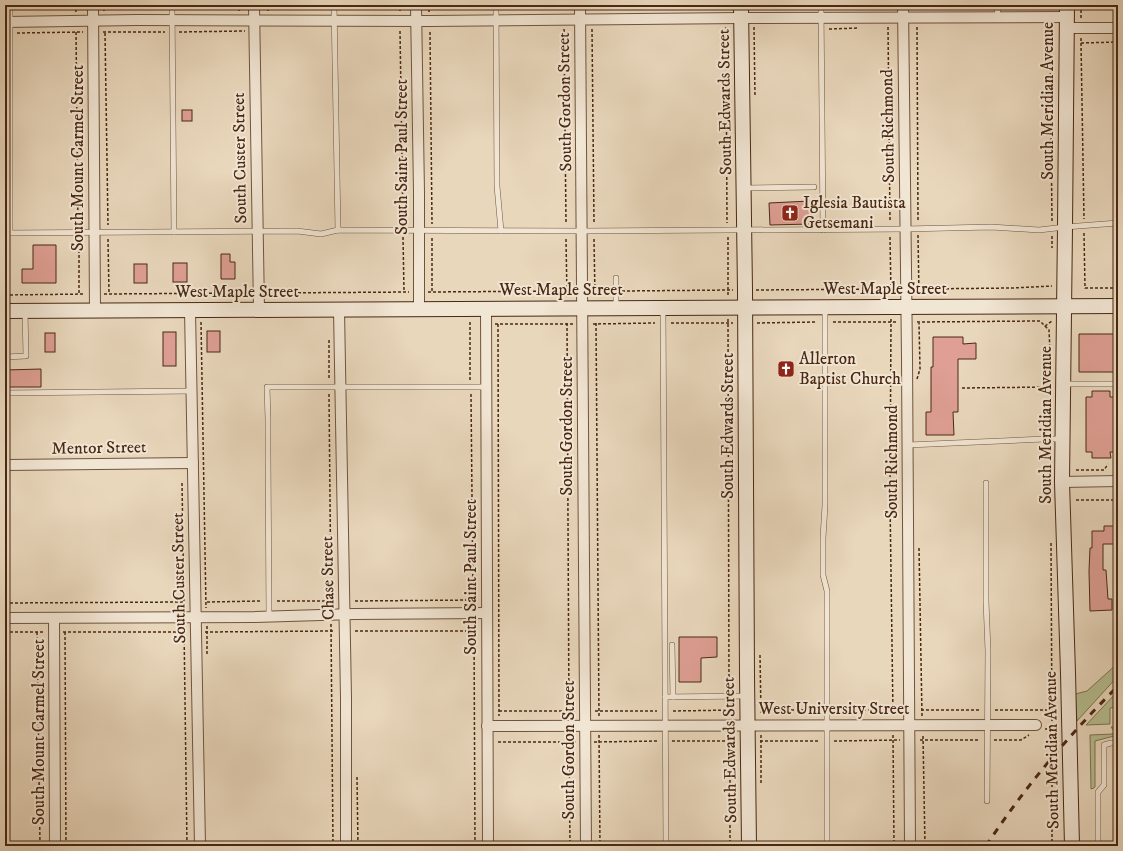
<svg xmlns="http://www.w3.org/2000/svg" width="1123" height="851" font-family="'IM FELL DW Pica',serif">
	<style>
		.green { fill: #b6be91; stroke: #807352 }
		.building { fill: #df9f94; stroke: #492814 }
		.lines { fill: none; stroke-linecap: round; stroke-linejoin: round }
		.lane-casing { stroke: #71543e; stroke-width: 6 }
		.street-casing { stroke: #71543e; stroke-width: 12 }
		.secondary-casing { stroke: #492814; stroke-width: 16 }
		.path { stroke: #492814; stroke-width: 1.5; stroke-dasharray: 3 2; stroke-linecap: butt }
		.lane { stroke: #f1e5d3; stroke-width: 5 }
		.street { stroke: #f1e5d3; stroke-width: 10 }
		.secondary { stroke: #f1e5d3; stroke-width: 14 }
		.rail { stroke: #492814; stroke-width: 3; stroke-dasharray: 7 7; stroke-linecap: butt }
		.labels { text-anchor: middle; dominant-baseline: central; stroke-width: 4; stroke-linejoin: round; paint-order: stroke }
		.street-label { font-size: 17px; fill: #492814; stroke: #f1e5d3 }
		.poi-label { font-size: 17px; fill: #492814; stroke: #f1e5d3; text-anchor: start }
	</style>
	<rect width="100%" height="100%" fill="#e9d7bc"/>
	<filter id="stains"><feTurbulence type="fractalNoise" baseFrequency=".005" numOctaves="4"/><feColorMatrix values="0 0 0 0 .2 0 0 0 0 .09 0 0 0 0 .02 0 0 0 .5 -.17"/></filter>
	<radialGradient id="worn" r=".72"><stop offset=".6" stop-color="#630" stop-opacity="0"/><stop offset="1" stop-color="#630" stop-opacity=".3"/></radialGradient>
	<g class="green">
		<path d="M1118,663V676L1077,721L1075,694L1087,691Z"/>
		<path d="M1118,691V707L1110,708V724L1086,725Z"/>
		<path d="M1111,727H1113L1116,730L1118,735L1095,741V787L1094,788L1091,789L1090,735L1113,734L1114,731Z"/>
	</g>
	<g class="building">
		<rect x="182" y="110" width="10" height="11"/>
		<path d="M810,201L811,224L770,225L769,203Z"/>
		<path d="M33,245H56V283H22V269H33Z"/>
		<path d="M221,254H230V262H235V279H221Z"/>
		<rect x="173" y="263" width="14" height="19"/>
		<rect x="134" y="264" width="13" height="19"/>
		<rect x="207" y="331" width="13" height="21"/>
		<rect x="163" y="332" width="13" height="34"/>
		<rect x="45" y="333" width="10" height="19"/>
		<path d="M1079,334H1115L1116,372H1079Z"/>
		<path d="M933,337H963V344L976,343V359H958V412H953L954,435H926V412H931V367H933Z"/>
		<path d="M41,369V387H5V370Z"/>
		<path d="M1092,391H1110V397H1116L1117,419H1116V452H1110L1111,458H1092V452H1086V397H1092Z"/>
		<path d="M1104,526H1118V544H1103V570H1106L1108,599H1112V610L1090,611L1089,571L1090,548H1092V531H1104Z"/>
		<path d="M679,637H717V657L701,658V682H679Z"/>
	</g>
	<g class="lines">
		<g class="lane-casing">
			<g id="lane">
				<path d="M10,5V233"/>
				<path d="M172,5L174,232"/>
				<path d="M334,5L338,230"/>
				<path d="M496,5L497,186L501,231"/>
				<path d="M821,5L823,230"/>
				<path d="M997,5L998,17"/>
				<path d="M745,188L814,187"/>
				<path d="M5,233L297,231L321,234L338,230L582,231L905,229L991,227L1039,230L1065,227L1118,223"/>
				<path d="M616,278V307"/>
				<path d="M825,308V505L823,538V575L827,591V846"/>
				<path d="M663,309L666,846"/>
				<path d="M5,357L26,356L25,312"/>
				<path d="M1065,384H1118"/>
				<path d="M5,393L192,391"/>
				<path d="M908,445L1044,439H1062"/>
				<path d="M1116,481V465L1118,461"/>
				<path d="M986,483V601L988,651L987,801"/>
				<path d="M269,617L268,455V419L267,387H486"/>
				<path d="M672,645L673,697"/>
				<path d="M665,697L746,696"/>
				<path d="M1098,846V792L1104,785V745L1111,743H1118"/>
			</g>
		</g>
		<g class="street-casing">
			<g id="street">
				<path d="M93,5L95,310"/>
				<path d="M254,5L259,310"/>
				<path d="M416,5L419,193V309"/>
				<path d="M580,5L586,846"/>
				<path d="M903,5L907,358L910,846"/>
				<path d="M5,22L137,20L429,21L741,18L1067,17"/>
				<path d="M1067,28H1118"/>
				<path d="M486,309L488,846"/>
				<path d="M190,310L200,846"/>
				<path d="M339,310L346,698V846"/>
				<path d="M5,465L193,463"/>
				<path d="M1062,482L1118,481"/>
				<path d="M5,618L255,617L354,614L487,613"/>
				<path d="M54,618L55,846"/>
				<path d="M487,726L1036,725"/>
			</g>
		</g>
		<g class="secondary-casing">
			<g id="secondary">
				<path d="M741,5L745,290L747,675L749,846"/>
				<path d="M1067,5L1065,227L1062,482L1068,673L1072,846"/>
				<path d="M5,311L1118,306"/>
			</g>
		</g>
		<g class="path">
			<path d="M75,5L76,12"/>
			<path d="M104,5V11"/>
			<path d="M239,5V11"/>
			<path d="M268,5V11"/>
			<path d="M400,5V11"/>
			<path d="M429,5V12"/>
			<path d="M1081,5V18"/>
			<path d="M1005,6H1015"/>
			<path d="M658,8L667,6L730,7"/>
			<path d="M1081,9H1118"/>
			<path d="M726,27L727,223"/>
			<path d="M754,27L755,97"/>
			<path d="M888,27L890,221"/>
			<path d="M917,27L918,221"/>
			<path d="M1050,28L1052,222"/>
			<path d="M564,29L566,223"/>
			<path d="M592,29L594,223"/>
			<path d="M829,29L859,28"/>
			<path d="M400,31L403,223"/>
			<path d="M76,32L78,226"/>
			<path d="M103,32H165"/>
			<path d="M179,32L245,31"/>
			<path d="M430,32L432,224"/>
			<path d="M17,33L83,32"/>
			<path d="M105,33L108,225"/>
			<path d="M1081,38V43L1118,42"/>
			<path d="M1081,43L1084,219"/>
			<path d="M1084,233L1085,288H1118"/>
			<path d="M918,235L919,295"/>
			<path d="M1052,236V248"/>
			<path d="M403,237L404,291"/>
			<path d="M728,237V297"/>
			<path d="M890,237L891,295"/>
			<path d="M432,238V292"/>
			<path d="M108,239L109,293"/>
			<path d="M566,239L567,297"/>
			<path d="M594,239L595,297"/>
			<path d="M79,240V294"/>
			<path d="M916,289L1013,288L1052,286"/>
			<path d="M756,290L897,289"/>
			<path d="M592,291H609"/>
			<path d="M622,291L733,290"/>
			<path d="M428,292L573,291"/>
			<path d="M268,293L409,292"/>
			<path d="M104,294L249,293"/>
			<path d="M5,295L85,294"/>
			<path d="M728,319L729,689"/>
			<path d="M891,319L890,500L893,715"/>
			<path d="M201,322L206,608"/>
			<path d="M470,322V380"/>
			<path d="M833,322H897"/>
			<path d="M917,322L1040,321L1045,326L1052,321"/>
			<path d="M567,323L569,717"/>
			<path d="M596,323L599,717"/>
			<path d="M671,323H733"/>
			<path d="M757,323L817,322"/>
			<path d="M495,324H573"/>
			<path d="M498,324L499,716"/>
			<path d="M593,324L655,323"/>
			<path d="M1045,326L1049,330L1051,374"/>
			<path d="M329,340V380"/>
			<path d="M917,379L920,369L919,323"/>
			<path d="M962,388L1051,387"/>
			<path d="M329,394L331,604"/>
			<path d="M471,394L473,600"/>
			<path d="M1076,470H1104L1108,464"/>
			<path d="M182,483L184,607"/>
			<path d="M1076,500H1118"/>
			<path d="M919,548L922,716"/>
			<path d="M277,601H335"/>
			<path d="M355,601L473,600V604"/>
			<path d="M207,602L261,601"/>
			<path d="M5,603L183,602"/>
			<path d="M331,624L333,846"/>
			<path d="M207,626V656"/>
			<path d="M184,627L187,846"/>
			<path d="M355,631H474L475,846"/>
			<path d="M474,631V624"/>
			<path d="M5,632H45"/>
			<path d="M37,632L40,846"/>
			<path d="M63,632H187"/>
			<path d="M65,632L66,846"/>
			<path d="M205,632L335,631"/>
			<path d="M760,655L761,715"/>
			<path d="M730,703V715"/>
			<path d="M761,710H819"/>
			<path d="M833,710H899"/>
			<path d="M921,710H979"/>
			<path d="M995,710H1051"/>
			<path d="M499,711H575"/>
			<path d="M595,711H657"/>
			<path d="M673,711L735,710"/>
			<path d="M1045,729H1052L1051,542"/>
			<path d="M1052,729V846"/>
			<path d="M569,735L570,846"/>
			<path d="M599,735L600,846"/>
			<path d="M730,735V846"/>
			<path d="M761,735V785"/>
			<path d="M893,735L894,846"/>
			<path d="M923,736L925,846"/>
			<path d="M920,740H980"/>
			<path d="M994,740H1021L1029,735"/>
			<path d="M672,741H736"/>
			<path d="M760,741H820"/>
			<path d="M834,741L900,740"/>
			<path d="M498,742H576"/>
			<path d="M594,742L658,741"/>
			<path d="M357,777L358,846"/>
			<path d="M762,841V846"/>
		</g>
		<use href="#lane" class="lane"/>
		<use href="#street" class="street"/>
		<use href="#secondary" class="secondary"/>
		<path class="rail" d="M986,846C1024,788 1069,735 1118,686"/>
	</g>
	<defs>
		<g id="church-square" transform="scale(0.9)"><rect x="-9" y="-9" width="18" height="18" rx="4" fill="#8f2418" stroke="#f1e5d3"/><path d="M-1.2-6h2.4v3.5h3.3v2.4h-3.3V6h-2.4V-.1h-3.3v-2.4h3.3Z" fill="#fff"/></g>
	</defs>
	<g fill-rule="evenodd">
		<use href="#church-square" x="790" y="213"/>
		<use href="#church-square" x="786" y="369"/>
	</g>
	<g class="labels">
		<g class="street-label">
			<text transform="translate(1048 101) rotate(-90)">South Meridian Avenue</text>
			<text transform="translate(565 102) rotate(-91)">South Gordon Street</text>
			<text transform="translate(725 102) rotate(-91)">South Edwards Street</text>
			<text transform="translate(888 126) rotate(-91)">South Richmond</text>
			<text transform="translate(402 157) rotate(-90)">South Saint Paul Street</text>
			<text transform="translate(78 158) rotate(-90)">South Mount Carmel Street</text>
			<text transform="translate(240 158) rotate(-91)">South Custer Street</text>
			<text x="885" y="289">West Maple Street</text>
			<text x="561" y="290">West Maple Street</text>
			<text x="237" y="292">West Maple Street</text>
			<text transform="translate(1046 425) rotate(-90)">South Meridian Avenue</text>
			<text transform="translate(567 426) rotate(-90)">South Gordon Street</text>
			<text transform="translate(728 426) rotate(-90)">South Edwards Street</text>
			<text transform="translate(99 448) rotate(-1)">Mentor Street</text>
			<text transform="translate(892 462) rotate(-90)">South Richmond</text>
			<text transform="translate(471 577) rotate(-90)">South Saint Paul Street</text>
			<text transform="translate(179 578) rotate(-91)">South Custer Street</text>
			<text transform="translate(328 578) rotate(-91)">Chase Street</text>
			<text x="834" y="709">West University Street</text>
			<text transform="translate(39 732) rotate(-90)">South Mount Carmel Street</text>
			<text transform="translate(569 750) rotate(-90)">South Gordon Street</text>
			<text transform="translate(730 750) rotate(-91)">South Edwards Street</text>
			<text transform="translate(1052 750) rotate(-91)">South Meridian Avenue</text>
		</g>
		<g class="poi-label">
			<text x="803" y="203">Iglesia Bautista<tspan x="803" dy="20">Getsemani</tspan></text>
			<text x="799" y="359">Allerton<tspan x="799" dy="20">Baptist Church</tspan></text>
		</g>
	</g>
	<rect width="1123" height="851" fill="none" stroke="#e9d7bc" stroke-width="20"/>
	<rect x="6" y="6" width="1111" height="839" fill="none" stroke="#492814" stroke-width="2"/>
	<rect x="10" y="10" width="1103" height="831" fill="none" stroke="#492814"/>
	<rect width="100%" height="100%" filter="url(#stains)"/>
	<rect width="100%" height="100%" fill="url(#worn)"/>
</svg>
